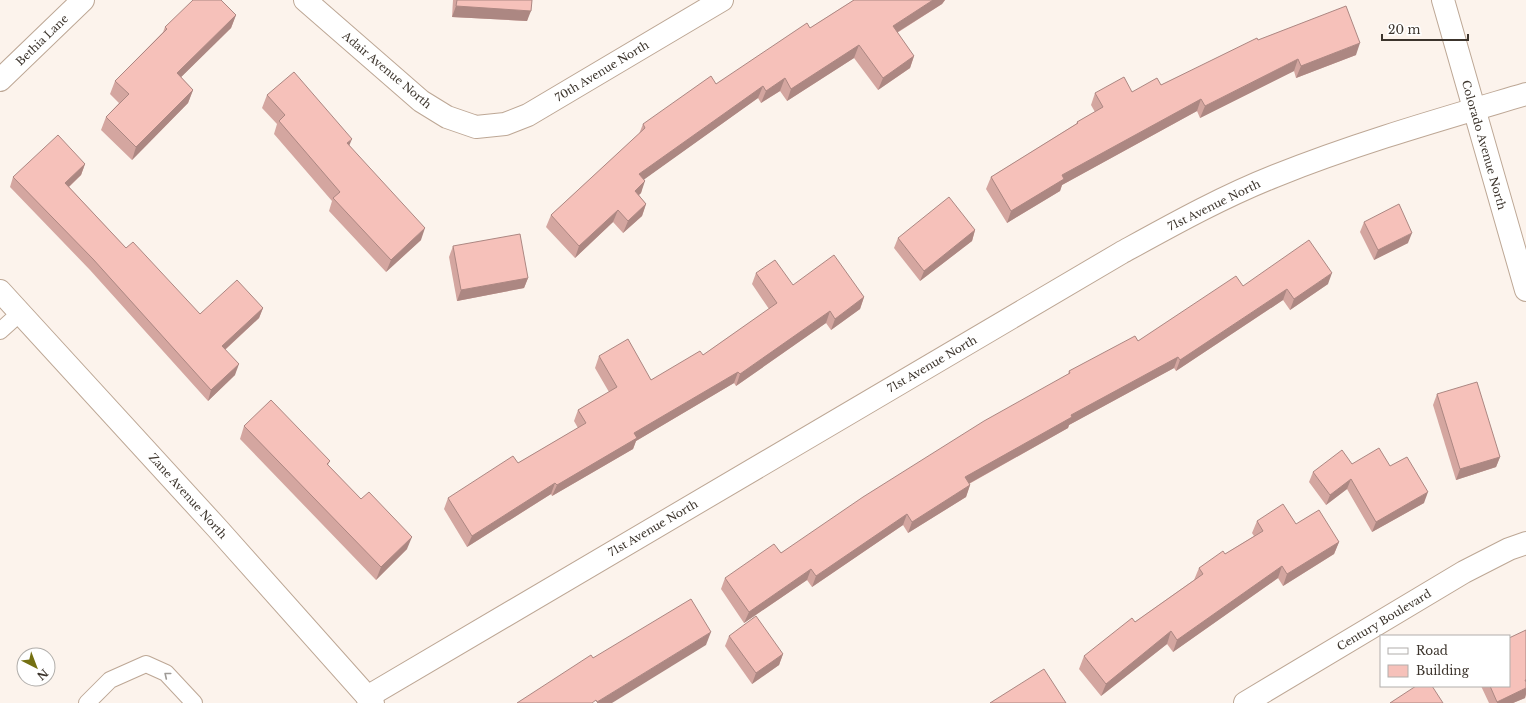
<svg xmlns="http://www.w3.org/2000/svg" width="1526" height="703" font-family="'Libre Baskerville',serif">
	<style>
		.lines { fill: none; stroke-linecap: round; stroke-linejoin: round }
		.service-casing { stroke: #bda795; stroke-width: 18 }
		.minor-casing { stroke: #bda795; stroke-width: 24 }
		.tertiary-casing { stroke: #bda795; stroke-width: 24 }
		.service { stroke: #fff; stroke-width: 16 }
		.minor { stroke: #fff; stroke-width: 22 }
		.tertiary { stroke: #fff; stroke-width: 22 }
		.wall { fill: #d4a6a0 }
		.shaded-wall { fill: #ac8782 }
		.building { fill: #f6c1ba; stroke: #ac8782 }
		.oneway { stroke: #9e9a96 }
		.labels { text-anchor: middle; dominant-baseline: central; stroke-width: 4; stroke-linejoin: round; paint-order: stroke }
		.street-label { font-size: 11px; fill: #3c342c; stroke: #fff }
	</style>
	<rect width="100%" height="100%" fill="#fcf3ec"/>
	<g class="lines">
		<g class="service-casing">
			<g id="service">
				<path d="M0,331L20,313"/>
				<path d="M87,703L110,680L146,664L166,673L194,703"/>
			</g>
		</g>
		<g class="minor-casing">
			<g id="minor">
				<path d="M305,0L421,101L447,117L476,127L505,124L528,115L722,0"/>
				<path d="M1443,0L1526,290"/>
				<path d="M0,80L83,0"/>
				<path d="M367,697L1121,253C1172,225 1222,197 1275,176C1357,143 1442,119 1526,94"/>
				<path d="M1245,703L1464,572L1509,549L1526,543"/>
			</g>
		</g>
		<g class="tertiary-casing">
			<path id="tertiary" d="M0,291L217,528L373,703"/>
		</g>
		<use href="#service" class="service"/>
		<use href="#minor" class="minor"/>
		<use href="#tertiary" class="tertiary"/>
	</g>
	<g class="wall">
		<path d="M453,0H532L527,21L452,17Z"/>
		<path d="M854,0H945L942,4L897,33L914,56L910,68L878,90L854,58L787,101L780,91L761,103L758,98L644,179L641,193L639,195L646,204L642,216L623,233L613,222L575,258L546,227L551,215L639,134L643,124L716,84L810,28Z"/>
		<path d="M236,15L231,28L181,77L193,90L188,103L132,160L101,130L106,117L119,103L110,94L115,81L163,32L165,27Z"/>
		<path d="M1258,40L1356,55L1296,78L1294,71L1200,118L1197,111L1062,185L1060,191L1007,223L986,189L991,177L1076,124L1077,122L1095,112L1091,105L1095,93L1132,92L1161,85Z"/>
		<path d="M267,95L349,146L421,240L386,272L329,211L332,201L274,134L277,124L262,108Z"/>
		<path d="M85,164L81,175L69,187L126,248L200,314L263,308L259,318L225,350L235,375L208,401L90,270L10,187L13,177Z"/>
		<path d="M1364,222L1408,243L1374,260L1360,232Z"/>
		<path d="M975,230L972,241L920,281L894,248L898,238Z"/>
		<path d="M453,246L528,278L524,288L457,301L449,257Z"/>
		<path d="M756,273L793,285L864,297L860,309L831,330L826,323L736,386L734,383L636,441L633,449L552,496L551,494L467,547L444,509L448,498L518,463L578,428L574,421L578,410L609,392L595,368L599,356L651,380L703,355L769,309L752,284Z"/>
		<path d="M1328,284L1290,310L1283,300L1176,371L1174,368L1069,425L1068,428L969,484L970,485L966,497L908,533L903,525L812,587L807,580L744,623L721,589L725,578L781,553L1068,374L1069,371L1138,341L1243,286Z"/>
		<path d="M1437,394L1500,457L1496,467L1456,480L1433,405Z"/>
		<path d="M244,426L330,461L328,465L407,549L376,580L240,439Z"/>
		<path d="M1352,464L1390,466L1424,503L1372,532L1347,489L1326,505L1309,482L1313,472Z"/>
		<path d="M1257,521L1296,524L1339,542L1334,554L1283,586L1278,578L1173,652L1167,644L1101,696L1079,669L1084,656L1135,622L1194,580L1199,568L1225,554L1254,536L1252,533Z"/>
		<path d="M1526,630V694L1525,698L1513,703H1489L1481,686H1509Z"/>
		<path d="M729,636L783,654L779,665L752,684L725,646Z"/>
	</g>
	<g class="shaded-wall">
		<path d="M933,0H945L942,4L888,38L893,26Z"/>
		<path d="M456,6L531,11L527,21L452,17Z"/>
		<path d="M236,15L231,28L172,86L177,73Z"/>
		<path d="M1360,43L1356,55L1296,78L1301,66Z"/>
		<path d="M859,45L854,58L787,101L791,89Z"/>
		<path d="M914,56L910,68L878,90L883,78Z"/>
		<path d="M1298,59L1294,71L1200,118L1205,106Z"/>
		<path d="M785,78L780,91L761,103L766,91Z"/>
		<path d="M763,86L758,98L635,186L639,174Z"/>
		<path d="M193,90L188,103L132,160L136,147Z"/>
		<path d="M1201,99L1197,111L1062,185L1060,191L1007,223L1011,211L1062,175Z"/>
		<path d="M352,139L347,151V143Z"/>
		<path d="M85,164L81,175L61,194L65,183Z"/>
		<path d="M645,181L641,193L630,203L635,191Z"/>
		<path d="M646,204L642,216L623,233L628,221Z"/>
		<path d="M618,210L613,222L575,258L579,246Z"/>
		<path d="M425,228L421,240L386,272L391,260Z"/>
		<path d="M975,230L972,241L920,281L924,271Z"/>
		<path d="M1412,233L1408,243L1374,260L1378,250Z"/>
		<path d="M1332,273L1328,284L1290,310L1294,299Z"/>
		<path d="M528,278L524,288L457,301L461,290Z"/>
		<path d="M1287,289L1283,300L1176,371L1180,360Z"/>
		<path d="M864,297L860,309L831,330L835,319Z"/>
		<path d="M263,308L259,318L218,356L222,346Z"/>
		<path d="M830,311L826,323L736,386L740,374Z"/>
		<path d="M1178,357L1174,368L1069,425L1068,428L961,488L965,477L1071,415Z"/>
		<path d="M239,364L235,375L208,401L211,390Z"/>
		<path d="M738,372L734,383L636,441L633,449L552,496L557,485L634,433Z"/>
		<path d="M1500,457L1496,467L1456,480L1460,469Z"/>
		<path d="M1351,479L1347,489L1326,505L1330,495Z"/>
		<path d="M555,483L551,494L467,547L472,536Z"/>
		<path d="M970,485L966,497L908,533L912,522Z"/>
		<path d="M1428,492L1424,503L1372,532L1376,522Z"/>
		<path d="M907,514L903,525L812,587L816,576Z"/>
		<path d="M412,537L407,549L376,580L381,567Z"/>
		<path d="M1339,542L1334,554L1283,586L1287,574Z"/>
		<path d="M1282,566L1278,578L1173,652L1177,640Z"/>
		<path d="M811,569L807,580L744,623L749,612Z"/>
		<path d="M1171,631L1167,644L1101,696L1106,684Z"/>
		<path d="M711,632L706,645L612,703H597V702Z"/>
		<path d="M783,654L779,665L752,684L756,673Z"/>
		<path d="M1526,688V694L1525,698L1513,703H1497V702Z"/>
	</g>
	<g class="building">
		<path d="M193,0H221L236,15L177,73L193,90L136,147L106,117L129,94L115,81L167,29L165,27Z"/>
		<path d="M457,0H532L531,11L456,6Z"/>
		<path d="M854,0H933L893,26L914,56L883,78L859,45L791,89L785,78L766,91L763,86L639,174L645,181L635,191L646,204L628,221L618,210L579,246L551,215L645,128L643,124L711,76L716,84L807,23L810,28Z"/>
		<path d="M1346,6L1360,43L1301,66L1298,59L1205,106L1201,99L1062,175L1064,179L1011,211L991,177L1078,123L1077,122L1103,107L1095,93L1124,77L1132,92L1157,78L1161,85L1257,38L1258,40Z"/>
		<path d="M294,72L352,139L347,143L425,228L391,260L333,198L340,192L279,121L285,115L267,95Z"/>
		<path d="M58,135L85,164L65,183L126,248L133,242L200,314L237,280L263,308L222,346L239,364L211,390L93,259L13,177Z"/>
		<path d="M949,197L975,230L924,271L898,238Z"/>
		<path d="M1399,204L1412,233L1378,250L1364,222Z"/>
		<path d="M520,234L528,278L461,290L453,246Z"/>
		<path d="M1309,240L1332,273L1294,299L1287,289L1180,360L1178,357L1071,415L1072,417L965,477L970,485L912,522L907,514L816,576L811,569L749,612L725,578L774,544L781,553L863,497L984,421L1070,373L1069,371L1135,336L1138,341L1236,276L1243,286Z"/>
		<path d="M834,255L864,297L835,319L830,311L740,374L738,372L634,433L637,438L557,485L555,483L472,536L448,498L513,456L518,463L586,423L578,410L617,387L599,356L628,339L651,380L700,351L703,355L777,303L756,273L775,260L793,285Z"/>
		<path d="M1477,382L1500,457L1460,469L1437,394Z"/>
		<path d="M271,400L330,461L327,464L361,499L369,492L412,537L381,567L244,426Z"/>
		<path d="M1379,448L1390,466L1407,457L1428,492L1376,522L1351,479L1330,495L1313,472L1342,450L1352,464Z"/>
		<path d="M1283,504L1296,524L1319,510L1339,542L1287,574L1282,566L1177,640L1171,631L1106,684L1084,656L1132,618L1135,622L1203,574L1199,568L1223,551L1225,554L1263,531L1257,521Z"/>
		<path d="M691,599L711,632L597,702L596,700L592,703H517L591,655L593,658Z"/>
		<path d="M756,616L783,654L756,673L729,636Z"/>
		<path d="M1526,630V680H1525L1526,682V688L1497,702L1490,686H1509V638Z"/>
		<path d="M1044,669L1066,703H990Z"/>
		<path d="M1416,686H1432L1443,703H1390Z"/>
	</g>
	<defs><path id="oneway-chevron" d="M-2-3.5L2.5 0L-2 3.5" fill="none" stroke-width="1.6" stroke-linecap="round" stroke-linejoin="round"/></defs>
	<use class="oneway" href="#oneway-chevron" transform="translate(167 675) rotate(-141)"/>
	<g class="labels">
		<g class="street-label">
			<text transform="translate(42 40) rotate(-44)">Bethia Lane</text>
			<text transform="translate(387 70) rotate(40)">Adair Avenue North</text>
			<text transform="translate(602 71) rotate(-31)">70th Avenue North</text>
			<text transform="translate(1484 145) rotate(74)">Colorado Avenue North</text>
			<text transform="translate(1214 205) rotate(-26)">71st Avenue North</text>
			<text transform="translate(932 364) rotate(-30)">71st Avenue North</text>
			<text transform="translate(188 496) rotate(48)">Zane Avenue North</text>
			<text transform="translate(653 528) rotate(-30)">71st Avenue North</text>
			<text transform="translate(1384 620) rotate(-31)">Century Boulevard</text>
		</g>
	</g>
	<rect x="1380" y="635" width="130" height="52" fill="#ffffff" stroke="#b1aeab"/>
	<rect x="1388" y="648" width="20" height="6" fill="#ffffff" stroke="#b1aeab"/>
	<text x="1416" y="655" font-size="12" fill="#3c342c">Road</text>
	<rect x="1388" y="665" width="20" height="12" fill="#f6c1ba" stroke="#b1aeab"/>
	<text x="1416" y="675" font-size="12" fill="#3c342c">Building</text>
	<g transform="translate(36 667) rotate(138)"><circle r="19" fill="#ffffff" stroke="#b1aeab"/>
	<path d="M0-3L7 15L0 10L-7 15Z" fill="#747012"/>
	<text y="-6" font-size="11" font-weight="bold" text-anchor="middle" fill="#3c342c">N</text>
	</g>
	<path d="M1382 34v6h86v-6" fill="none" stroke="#3c342c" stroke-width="2"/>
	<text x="1388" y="34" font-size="12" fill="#3c342c" stroke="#ffffff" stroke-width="3" paint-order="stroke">20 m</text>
</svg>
